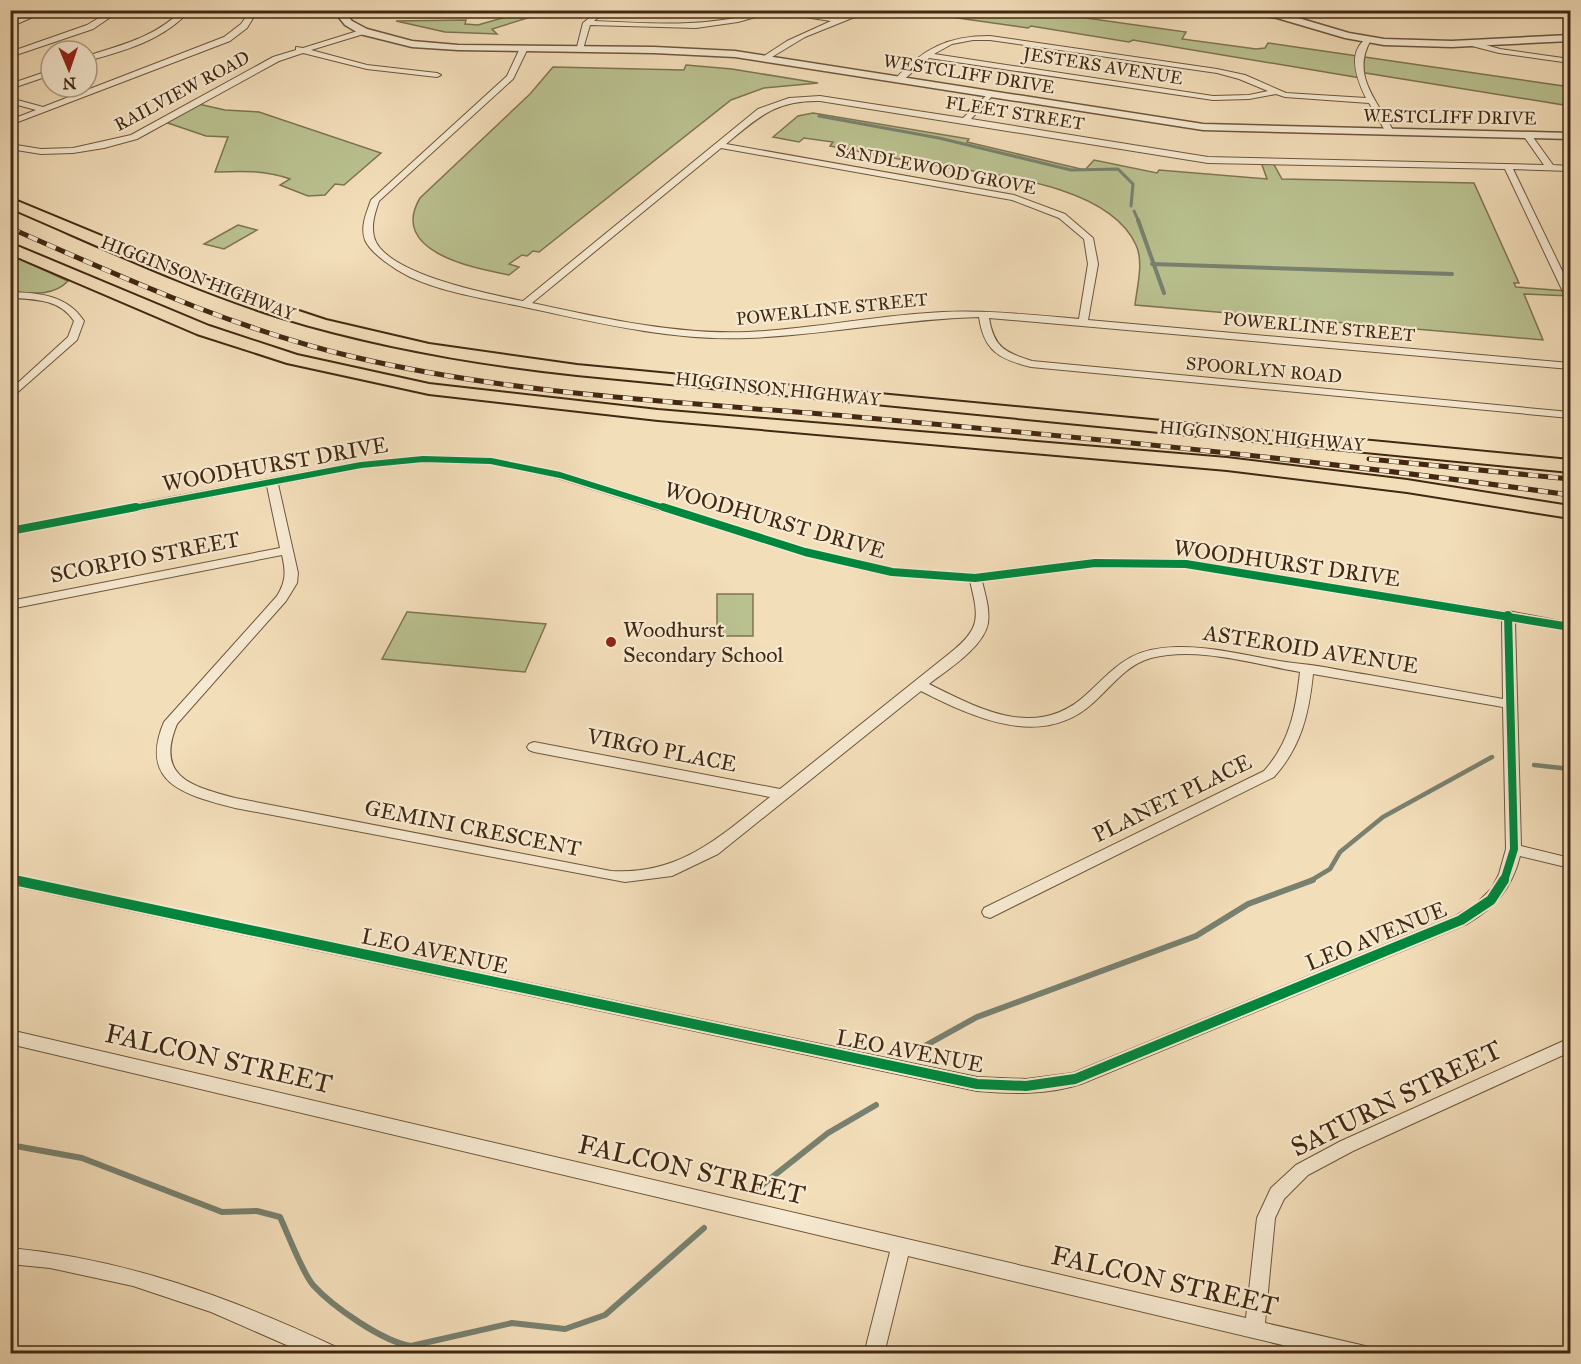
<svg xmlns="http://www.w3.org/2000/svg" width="1581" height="1364" font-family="'IM FELL Great Primer',serif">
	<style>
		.green { fill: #bac190; stroke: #7e7451; stroke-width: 1.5 }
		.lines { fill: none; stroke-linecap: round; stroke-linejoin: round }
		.stream-far3 { stroke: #78816f; stroke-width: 3 }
		.stream-far2 { stroke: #78816f; stroke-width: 4 }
		.stream-far1 { stroke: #78816f; stroke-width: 4.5 }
		.stream { stroke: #78816f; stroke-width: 6 }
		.minor-casing { stroke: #6e563c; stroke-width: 2 }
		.tertiary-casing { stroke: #6e563c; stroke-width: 3 }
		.trunk-casing { stroke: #422812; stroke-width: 4 }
		.minor { fill: #f7ead2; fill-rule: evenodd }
		.tertiary { fill: #f7ead2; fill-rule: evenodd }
		.trunk { fill: #f3deba; fill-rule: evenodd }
		.rail-casing { stroke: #422812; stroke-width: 5 }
		.rail { stroke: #f7ead2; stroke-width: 4; stroke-dasharray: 10; stroke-linecap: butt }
		.cycleway-far2-casing { stroke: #f7ead2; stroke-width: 9 }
		.cycleway-far1-casing { stroke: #f7ead2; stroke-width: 11 }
		.cycleway-casing { stroke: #f7ead2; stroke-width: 14 }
		.cycleway-far2 { stroke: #00873e; stroke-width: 6 }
		.cycleway-far1 { stroke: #00873e; stroke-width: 8 }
		.cycleway { stroke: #00873e; stroke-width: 10 }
		.poi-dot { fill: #8f2418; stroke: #f7ead2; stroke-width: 2 }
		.labels { text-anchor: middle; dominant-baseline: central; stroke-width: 4.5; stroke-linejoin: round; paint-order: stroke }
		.far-street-label { font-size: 18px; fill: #422812; stroke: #f7ead2 }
		.street-label { font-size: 22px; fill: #422812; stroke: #f7ead2 }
		.poi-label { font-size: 22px; fill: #422812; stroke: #f7ead2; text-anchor: start }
		.near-street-label { font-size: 27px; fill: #422812; stroke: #f7ead2 }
	</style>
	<rect width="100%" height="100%" fill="#f3deba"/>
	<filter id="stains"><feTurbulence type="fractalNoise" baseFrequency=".00333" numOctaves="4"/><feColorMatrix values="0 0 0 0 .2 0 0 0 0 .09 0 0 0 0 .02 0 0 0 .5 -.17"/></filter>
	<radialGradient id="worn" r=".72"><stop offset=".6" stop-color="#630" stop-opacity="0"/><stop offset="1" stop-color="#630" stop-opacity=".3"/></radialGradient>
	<g class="green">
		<path d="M530,10L550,11L492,29L497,34L445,32L396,21L466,20L465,24L478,25Z"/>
		<path d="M908,11H1036L1186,32L1182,39L1256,49L1265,48L1268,43L1570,87V106L1359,72L1361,78L1133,40L1129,42L1031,26L1028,28Z"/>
		<path d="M686,65L732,69L818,83L764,88L731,100L539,252L533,251L527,256L522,255L509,264L519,267L509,275C474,268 388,252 420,198L530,94L553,67L684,70Z"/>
		<path d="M194,103L225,110L259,112L381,153L344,185L335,184L325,195L308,196L280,185L290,179C264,170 241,171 215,172L228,137L206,136L162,121Z"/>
		<path d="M813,113L969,139L967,142L1085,170L1094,160L1157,173L1159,170L1267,179L1261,162L1273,163L1282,179L1474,183L1519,283H1514L1516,287L1567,291L1570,296L1524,294L1543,340L1135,305C1137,287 1144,262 1136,245C1109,185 996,175 939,166C902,160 866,153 830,146L833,142L804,138L799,142L773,137L798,116Z"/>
		<path d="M238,225L257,230L224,249L204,244Z"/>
		<path d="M11,255L68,281C53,297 30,293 11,292Z"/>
		<rect x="717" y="594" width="36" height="42"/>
		<path d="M407,612H408L546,624L525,672L382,659Z"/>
	</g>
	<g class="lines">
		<g class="stream-far3">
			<path d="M819,116L939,138L1071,170L1118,169L1133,184L1131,206"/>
			<path d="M1134,211L1139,222"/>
		</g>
		<g class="stream-far2">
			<path d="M1138,220L1164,293"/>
			<path d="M1152,264L1452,274"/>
		</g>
		<g class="stream-far1">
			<path d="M1534,765L1570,769"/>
			<path d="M1310,881L1330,869L1340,852L1383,817L1492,757"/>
		</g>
		<g class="stream">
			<path d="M921,1048L977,1017L1196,936L1248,904L1313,880"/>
			<path d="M10,1145L82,1158L222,1212L257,1211L280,1217C288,1234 302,1272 313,1285C332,1306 383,1342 411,1346L512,1323L565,1329L605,1315L704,1228"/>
			<path d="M757,1189L828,1133L876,1105"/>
		</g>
		<g class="minor-casing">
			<g id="minor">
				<path d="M39,10H49L10,27V22Z"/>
				<path d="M112,10H121L93,29L10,57V52L87,25Z"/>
				<path d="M182,10H190C164,40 124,51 87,61V56C121,45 156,37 182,10Z"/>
				<path d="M251,10H258L247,28L230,41L10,125V120L36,110L10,103V98L43,107L224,37L241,24Z"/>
				<path d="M599,10H607L594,21C647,23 700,28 752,14L748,10L805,13L839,18L861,10H872L805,37L767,60L763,58L764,56L787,41L831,21L805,17L759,16L738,22L696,28L590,25L583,49L576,51L583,23Z"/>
				<path d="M364,29L368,31L367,33L311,50L367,65L437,73L441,75L437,77L367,69L303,53L279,61L137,139L104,148L73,153L41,154L10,149V144L41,149L73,148L131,135L273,57L296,50V47L303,48Z"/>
				<path d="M990,36L1217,69L1245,75L1286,93L1366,98C1357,80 1346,52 1367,38L1371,40C1350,75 1378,102 1394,132L1387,134L1369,103L1285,97L1276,94L1249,99L1213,100L929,58L902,81L895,79C924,48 948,36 990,36ZM973,40H990L1217,73L1239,79L1268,91L1249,95L1213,96L934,54L952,44Z"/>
				<path d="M1475,42L1500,49L1570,59V63L1499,53L1472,46L1471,44Z"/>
				<path d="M521,46L528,48L513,79L379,201C375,213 371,224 374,237C384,274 489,294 523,301L758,109L789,98L820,96L963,118L990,92L994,94L971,119L1208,157L1544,165L1523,135L1530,133L1553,165L1570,166V171L1513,169L1570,287V299L1565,296L1505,169L1208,163L820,101C775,100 759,117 726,144L1014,195L1065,214L1093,238L1098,264L1088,320L1570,363V369L989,318C994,348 1005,352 1032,361L1570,412V418L1031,367C999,359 984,351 979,317C901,319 825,335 748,338C672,341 598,323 524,307C486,299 445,293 410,277C396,270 371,254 365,240C360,226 367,212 371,200L507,76ZM721,148L1012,200L1059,218L1084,239L1088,264L1079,319C1033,315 988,310 943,312C878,315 813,329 748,332C675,335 603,318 532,303Z"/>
				<path d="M51,70V75L10,89V84Z"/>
				<path d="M10,292C40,293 67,295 84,321L77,340L10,399V390L68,337L74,321C60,299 34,299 10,298Z"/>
				<path d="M423,456L491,458L560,472L808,549L892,568L975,574L1095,559L1186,560L1504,612L1508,611L1570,623V631L1515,622L1521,846L1570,858V868L1520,856C1512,888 1495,908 1467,924L1081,1084C1048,1095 1011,1094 977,1091L10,885V874L977,1077L1026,1079L1073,1073L1455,916L1477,903L1492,888L1499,874L1506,849L1503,707L1313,674C1309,714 1301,747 1274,777L990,918L984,916L982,912L984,908L1264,771C1290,742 1296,709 1300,672C1253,664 1198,646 1151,658C1126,665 1112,686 1094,702C1043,750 974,718 921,691L718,854L672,876L625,882L235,808C186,795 138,784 164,722L277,596C286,581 286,572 282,555L10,609V601L280,548L267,486L10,535V527L361,462ZM423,462L491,464L558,478L801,555L892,576L970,581C979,618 981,628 950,653L780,789L534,742L529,744L527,747L529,750L534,752L770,797C719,837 681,875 611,871L235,798C191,786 155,777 177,724L286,601L297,583L298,573L278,484L361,468ZM1095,567L1186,568L1502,620L1503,699C1459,691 1414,683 1369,675C1347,672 1324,666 1302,664C1260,660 1220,646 1177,647C1131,648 1119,664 1088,693C1038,741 981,710 929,684C947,670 984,647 988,623C990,609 985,594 982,581Z"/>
				<path d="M10,1030L1246,1318L1257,1218L1271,1188L1296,1165L1341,1141L1570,1038V1052L1353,1151L1308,1175L1284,1199L1275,1218L1265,1323L1361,1345L1368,1347L1371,1354H1320L908,1256L884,1354H864L890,1252L10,1044Z"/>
				<path d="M10,1248C126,1259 232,1298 336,1347L339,1354H307L211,1312L133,1286L50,1268L10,1264Z"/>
			</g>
		</g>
		<g class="tertiary-casing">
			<g id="tertiary">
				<path d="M333,10H342L352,21L367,29L412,41L458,45L654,47L735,51L1203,124L1570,133V139L1203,130L735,57L654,53L458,50L412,47L360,34L345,25Z"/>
				<path d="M1226,10L1278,12L1349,33L1384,39L1452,41L1570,35V41L1452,47L1384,45L1345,38L1277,18Z"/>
			</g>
		</g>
		<g class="trunk-casing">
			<g id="trunk">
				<path d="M10,198L220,285L326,320L429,344L577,365L1570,460V472L577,375C476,364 376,347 279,317C187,288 99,246 10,208Z"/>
				<path d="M10,243L209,326L297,355L429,384L658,410L1227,458L1407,480L1570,506V518L1407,492L1227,470L658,420L429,394L287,363L197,334L10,254Z"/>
			</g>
		</g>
		<use href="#minor" class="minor"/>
		<use href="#tertiary" class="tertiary"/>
		<use href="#trunk" class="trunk"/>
		<g class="rail-casing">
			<g id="rail">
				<path d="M10,228C122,277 234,329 354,357C515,395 682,402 846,416C1088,438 1330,461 1570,495"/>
				<path d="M1369,459L1570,479"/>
			</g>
		</g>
		<use href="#rail" class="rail"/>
		<g class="cycleway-far2-casing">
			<path id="cycleway-far2" d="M128,509L361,465L423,459L491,461L560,475L668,509"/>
		</g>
		<g class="cycleway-far1-casing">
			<g id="cycleway-far1">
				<path d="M663,507L805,552L892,572L975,578L1095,563L1186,564L1570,627"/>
				<path d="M10,531L136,507"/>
				<path d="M10,879L21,881"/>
				<path d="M1504,881L1514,849L1508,615"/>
			</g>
		</g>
		<g class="cycleway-casing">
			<path id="cycleway" d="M14,880L977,1084L1026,1086L1075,1079L1461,920L1491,900L1504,880"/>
		</g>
		<use href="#cycleway-far2" class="cycleway-far2"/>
		<use href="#cycleway-far1" class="cycleway-far1"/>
		<use href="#cycleway" class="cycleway"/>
	</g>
	<circle class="poi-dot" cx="611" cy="642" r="6"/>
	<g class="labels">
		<g class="far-street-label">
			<text transform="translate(1103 66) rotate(9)">JESTERS AVENUE</text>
			<text transform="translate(969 74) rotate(9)">WESTCLIFF DRIVE</text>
			<text transform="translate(182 91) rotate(-28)">RAILVIEW ROAD</text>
			<text transform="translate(1015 113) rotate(9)">FLEET STREET</text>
			<text transform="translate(1450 117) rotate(1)">WESTCLIFF DRIVE</text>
			<text transform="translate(936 169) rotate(11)">SANDLEWOOD GROVE</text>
			<text transform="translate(198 278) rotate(21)">HIGGINSON HIGHWAY</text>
			<text transform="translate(832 309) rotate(-6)">POWERLINE STREET</text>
			<text transform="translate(1319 327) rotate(5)">POWERLINE STREET</text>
			<text transform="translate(1264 370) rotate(5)">SPOORLYN ROAD</text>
			<text transform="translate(778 389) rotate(6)">HIGGINSON HIGHWAY</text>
			<text transform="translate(1262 436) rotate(5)">HIGGINSON HIGHWAY</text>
		</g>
		<g class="street-label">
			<text transform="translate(275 464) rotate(-10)">WOODHURST DRIVE</text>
			<text transform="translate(775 520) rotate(16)">WOODHURST DRIVE</text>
			<text transform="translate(145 557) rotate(-11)">SCORPIO STREET</text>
			<text transform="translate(1287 563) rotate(8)">WOODHURST DRIVE</text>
			<text transform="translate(1311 649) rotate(9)">ASTEROID AVENUE</text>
			<text transform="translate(662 750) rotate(11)">VIRGO PLACE</text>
			<text transform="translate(1172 798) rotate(-26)">PLANET PLACE</text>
			<text transform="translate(473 828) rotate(11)">GEMINI CRESCENT</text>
			<text transform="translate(1376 936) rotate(-22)">LEO AVENUE</text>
			<text transform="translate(435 951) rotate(12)">LEO AVENUE</text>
			<text transform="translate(910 1051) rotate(11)">LEO AVENUE</text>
		</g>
		<g class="poi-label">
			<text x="623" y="629">Woodhurst<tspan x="623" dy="25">Secondary School</tspan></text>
		</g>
		<g class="near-street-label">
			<text transform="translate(219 1058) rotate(13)">FALCON STREET</text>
			<text transform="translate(1396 1098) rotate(-26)">SATURN STREET</text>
			<text transform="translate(692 1169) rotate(13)">FALCON STREET</text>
			<text transform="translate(1165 1280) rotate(13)">FALCON STREET</text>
		</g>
	</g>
	<rect width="1581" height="1364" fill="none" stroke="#f3deba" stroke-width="36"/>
	<rect x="12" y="12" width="1557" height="1340" fill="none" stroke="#422812" stroke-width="3"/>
	<rect x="18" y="18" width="1545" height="1328" fill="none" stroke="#422812" stroke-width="1.5"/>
	<g transform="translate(69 69) rotate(178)"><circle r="28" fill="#f7ead2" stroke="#af9c85" stroke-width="1.5"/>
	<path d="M0-4.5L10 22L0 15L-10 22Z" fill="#8f2418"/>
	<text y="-9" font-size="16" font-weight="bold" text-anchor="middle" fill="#422812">N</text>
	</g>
	<rect width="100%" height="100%" filter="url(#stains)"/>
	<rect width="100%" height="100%" fill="url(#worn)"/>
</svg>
